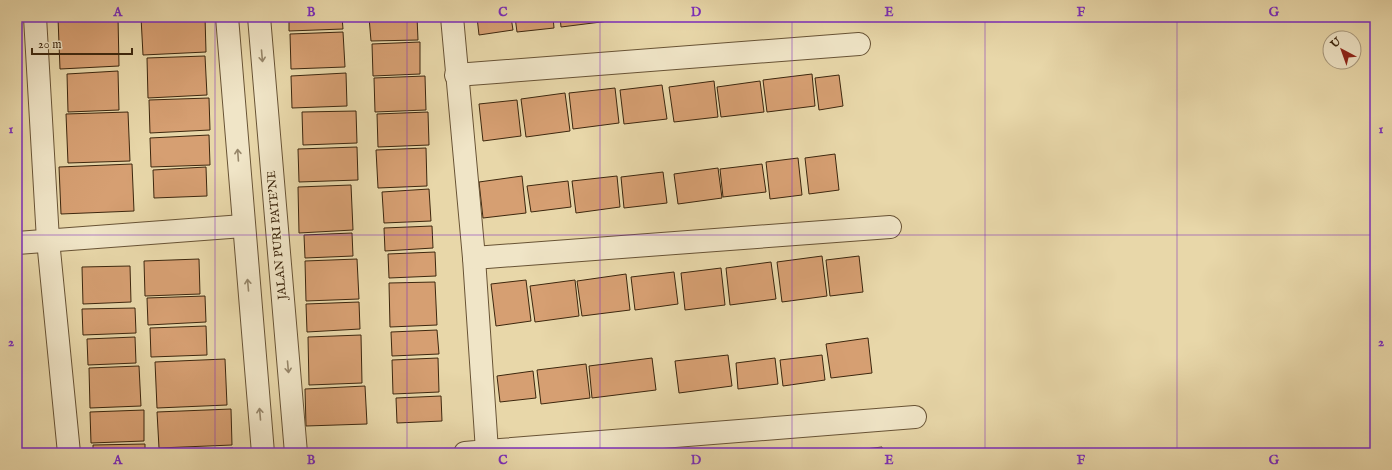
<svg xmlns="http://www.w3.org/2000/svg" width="1392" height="470" font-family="'IM FELL English',serif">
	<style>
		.building { fill: #d69f72; stroke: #3d270e }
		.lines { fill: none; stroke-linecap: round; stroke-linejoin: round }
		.minor-casing { stroke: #685335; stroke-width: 24 }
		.minor { stroke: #f0e5c7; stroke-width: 22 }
		.oneway { stroke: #96866a }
		.grid { fill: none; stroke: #7b2cbf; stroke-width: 1; stroke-opacity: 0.55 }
		.labels { text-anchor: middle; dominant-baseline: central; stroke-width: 3; stroke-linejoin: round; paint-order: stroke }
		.street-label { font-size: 12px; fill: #3d270e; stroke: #f0e5c7 }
		.neatline { fill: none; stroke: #7b2cbf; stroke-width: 1.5 }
		.grid-label { font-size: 13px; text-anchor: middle; font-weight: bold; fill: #7b2cbf }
	</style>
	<rect width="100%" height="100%" fill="#e8d7a9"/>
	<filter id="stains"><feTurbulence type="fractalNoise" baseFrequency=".005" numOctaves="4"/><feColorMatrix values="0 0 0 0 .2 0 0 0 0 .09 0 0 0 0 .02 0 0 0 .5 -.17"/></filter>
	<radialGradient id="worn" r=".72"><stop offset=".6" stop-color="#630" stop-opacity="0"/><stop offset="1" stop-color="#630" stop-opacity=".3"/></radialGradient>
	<g class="building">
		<path d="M118,17L119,66L60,69L58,18Z"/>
		<path d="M141,17H205L206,52L143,55Z"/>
		<path d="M289,17H342L343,29L289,31Z"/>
		<path d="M369,17H417L418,40L371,41Z"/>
		<path d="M477,17H511L513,30L479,35Z"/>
		<path d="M515,17H553L554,28L517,32Z"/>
		<path d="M560,17H608L609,21L561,27Z"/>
		<path d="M611,17H647L612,21Z"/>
		<path d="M660,17H690L660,21Z"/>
		<path d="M343,32L345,67L291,69L290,34Z"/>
		<path d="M420,42V74L373,76L372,44Z"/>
		<path d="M205,56L207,95L148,98L147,58Z"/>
		<path d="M118,71L119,110L68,112L67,74Z"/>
		<path d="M346,73L347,106L292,108L291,76Z"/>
		<path d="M812,74L815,106L767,112L763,80Z"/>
		<path d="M839,75L843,106L819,110L815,78Z"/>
		<path d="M425,76L426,110L375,112L374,78Z"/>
		<path d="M714,81L718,117L674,122L669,87Z"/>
		<path d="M760,81L764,112L721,117L717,87Z"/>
		<path d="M662,85L667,119L624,124L620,90Z"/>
		<path d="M615,88L619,123L573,129L569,93Z"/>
		<path d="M565,93L570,131L526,137L521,99Z"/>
		<path d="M209,98L210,130L150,133L149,100Z"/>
		<path d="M517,100L521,136L483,141L479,104Z"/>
		<path d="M356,111L357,143L303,145L302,112Z"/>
		<path d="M128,112L130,161L68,163L66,114Z"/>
		<path d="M428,112L429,145L378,147L377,114Z"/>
		<path d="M209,135L210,165L151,167L150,138Z"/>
		<path d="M357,147L358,180L299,182L298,149Z"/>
		<path d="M426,148L427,186L378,188L376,150Z"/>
		<path d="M835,154L839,190L809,194L805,158Z"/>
		<path d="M798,158L802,195L770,199L766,162Z"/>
		<path d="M132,164L134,211L61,214L59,167Z"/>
		<path d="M762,164L766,192L723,197L720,169Z"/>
		<path d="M206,167L207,196L154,198L153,170Z"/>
		<path d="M718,168L722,198L678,204L674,174Z"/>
		<path d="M663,172L667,203L624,208L621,177Z"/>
		<path d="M17,175H19L20,210H17Z"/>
		<path d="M522,176L526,213L483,218L479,182Z"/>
		<path d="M617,176L620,207L576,213L572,181Z"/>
		<path d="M568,181L571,207L531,212L527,186Z"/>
		<path d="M351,185L353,230L299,233L298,187Z"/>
		<path d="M429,189L431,221L384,223L382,192Z"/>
		<path d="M432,226L433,248L385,251L384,228Z"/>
		<path d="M352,233L353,256L305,258L304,235Z"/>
		<path d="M435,252L436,276L389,278L388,254Z"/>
		<path d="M822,256L827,296L782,302L777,262Z"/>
		<path d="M859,256L863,292L830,296L826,260Z"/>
		<path d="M199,259L200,294L145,296L144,261Z"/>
		<path d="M357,259L359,299L306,301L305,261Z"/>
		<path d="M771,262L776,299L730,305L726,268Z"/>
		<path d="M130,266L131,302L83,304L82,267Z"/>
		<path d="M721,268L725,305L685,310L681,273Z"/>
		<path d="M674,272L678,304L635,310L631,277Z"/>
		<path d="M626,274L630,310L582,316L577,281Z"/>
		<path d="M526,280L531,321L496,326L491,284Z"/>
		<path d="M575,280L579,316L535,322L530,286Z"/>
		<path d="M435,282L437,325L390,327L389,283Z"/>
		<path d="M205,296L206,322L148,325L147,298Z"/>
		<path d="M359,302L360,329L307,332L306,304Z"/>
		<path d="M135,308L136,333L83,335L82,309Z"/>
		<path d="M206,326L207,355L151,357L150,328Z"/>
		<path d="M437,330L439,354L392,356L391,332Z"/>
		<path d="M361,335L362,383L309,385L308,337Z"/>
		<path d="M135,337L136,363L88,365L87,339Z"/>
		<path d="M868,338L872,373L831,378L826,344Z"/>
		<path d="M728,355L732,386L679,393L675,361Z"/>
		<path d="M822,355L825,380L783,386L780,360Z"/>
		<path d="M438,358L439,392L393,394L392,360Z"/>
		<path d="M652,358L656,390L592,398L589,366Z"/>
		<path d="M775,358L778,384L738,389L736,363Z"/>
		<path d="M225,359L227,405L157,408L155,362Z"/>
		<path d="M586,364L590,398L541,404L537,370Z"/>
		<path d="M139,366L141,406L90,408L89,368Z"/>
		<path d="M533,371L536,398L500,402L497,376Z"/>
		<path d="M365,386L367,424L306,426L305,389Z"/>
		<path d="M441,396L442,421L397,423L396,398Z"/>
		<path d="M231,409L232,445L159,448L157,412Z"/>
		<path d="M144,410V441L91,443L90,412Z"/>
		<path d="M145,444V453H93V445Z"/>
		<path d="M882,447L883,453H848V451Z"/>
		<path d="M233,448L234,453H161V451Z"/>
		<path d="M842,449V453H810Z"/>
		<rect x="17" y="452" width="16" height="1"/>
	</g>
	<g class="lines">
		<g class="minor-casing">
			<g id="minor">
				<path d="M35,17L48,240L69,453"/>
				<path d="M227,17L263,453"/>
				<path d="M259,17L296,453"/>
				<path d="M452,17L474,258L487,451L465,453"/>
				<path d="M456,75L859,44"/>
				<path d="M17,243L243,226"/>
				<path d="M474,258L890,227"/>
				<path d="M487,453V451L915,417"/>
			</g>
		</g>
		<use href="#minor" class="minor"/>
	</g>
	<defs><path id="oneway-shaft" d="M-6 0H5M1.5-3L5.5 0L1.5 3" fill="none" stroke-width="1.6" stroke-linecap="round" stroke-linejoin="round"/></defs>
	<g class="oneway">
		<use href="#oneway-shaft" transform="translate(262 56) rotate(85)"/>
		<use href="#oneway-shaft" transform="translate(238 155) rotate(-94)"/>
		<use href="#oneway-shaft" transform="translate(248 285) rotate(-95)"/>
		<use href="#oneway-shaft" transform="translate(288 367) rotate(85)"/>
		<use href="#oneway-shaft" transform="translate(260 414) rotate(-95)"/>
	</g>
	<path class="grid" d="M215,17V453M407,17V453M600,17V453M792,17V453M985,17V453M1177,17V453M17,235H1375"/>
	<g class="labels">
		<g class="street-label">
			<text transform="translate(277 235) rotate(-95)">JALAN PURI PATE'NE</text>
		</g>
	</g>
	<rect width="1392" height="470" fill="none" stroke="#e8d7a9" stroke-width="44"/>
	<g transform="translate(1342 50) rotate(319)"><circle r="19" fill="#f0e5c7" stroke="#a8997d"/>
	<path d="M0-3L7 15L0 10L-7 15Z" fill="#8f2418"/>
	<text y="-6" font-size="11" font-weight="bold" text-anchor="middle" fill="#3d270e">U</text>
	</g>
	<path d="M32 48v6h100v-6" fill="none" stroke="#3d270e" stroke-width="2"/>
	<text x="38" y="48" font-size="12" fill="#3d270e" stroke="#f0e5c7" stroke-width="3" paint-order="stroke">20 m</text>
	<rect x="22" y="22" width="1348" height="426" class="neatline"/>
	<g class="grid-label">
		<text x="118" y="16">A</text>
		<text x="311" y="16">B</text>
		<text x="503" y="16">C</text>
		<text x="696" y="16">D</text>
		<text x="889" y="16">E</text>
		<text x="1081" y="16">F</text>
		<text x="1274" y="16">G</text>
		<text x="11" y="133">1</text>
		<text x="1381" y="133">1</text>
		<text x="11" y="346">2</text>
		<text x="1381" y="346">2</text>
		<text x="118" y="464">A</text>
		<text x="311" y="464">B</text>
		<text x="503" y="464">C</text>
		<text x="696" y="464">D</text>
		<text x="889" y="464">E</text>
		<text x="1081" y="464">F</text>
		<text x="1274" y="464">G</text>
	</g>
	<rect width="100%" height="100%" filter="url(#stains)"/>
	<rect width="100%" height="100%" fill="url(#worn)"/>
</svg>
